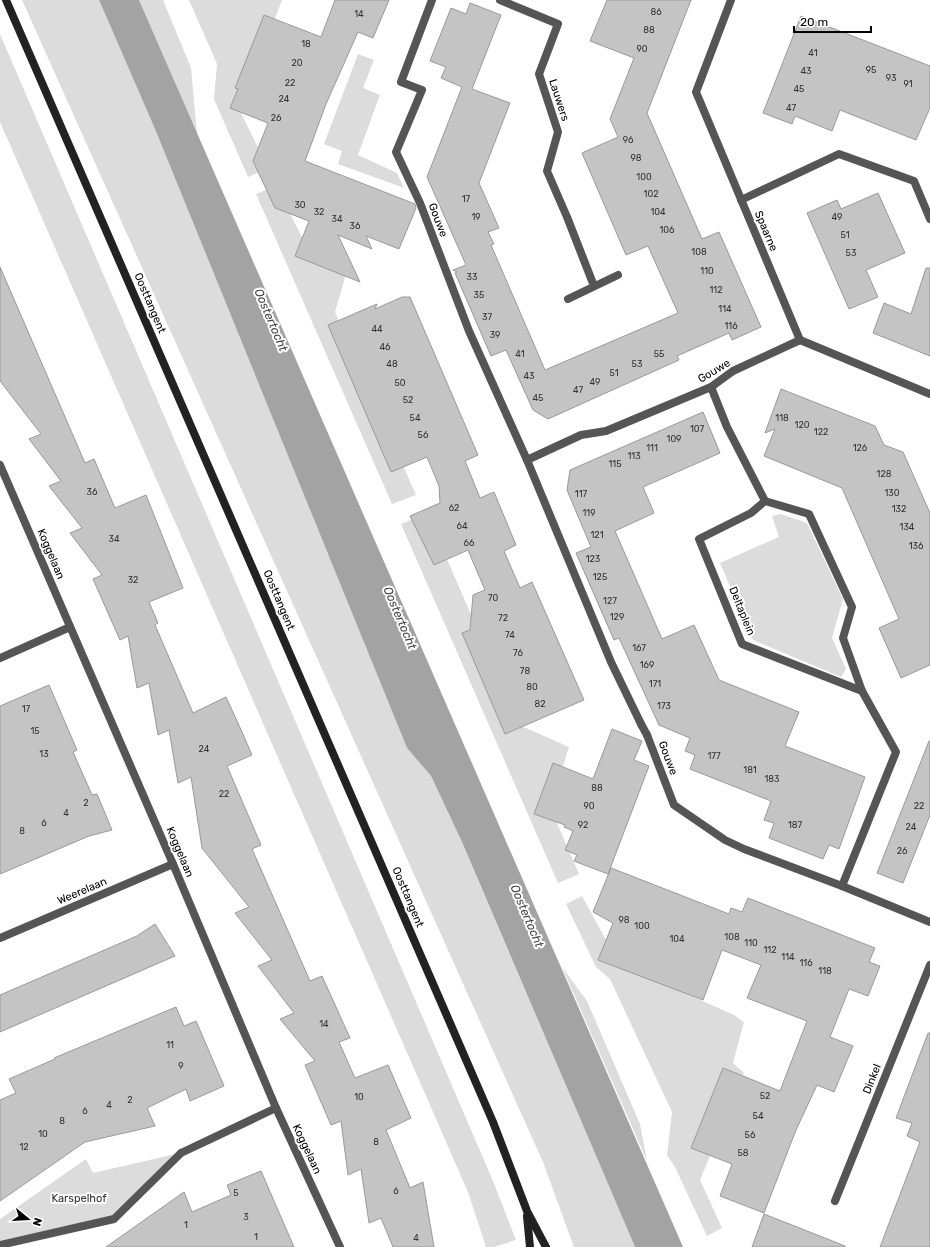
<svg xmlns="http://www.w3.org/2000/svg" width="930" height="1247" font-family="Rubik,sans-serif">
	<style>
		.green { fill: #dcdcdc }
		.water { fill: #a3a3a3 }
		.building { fill: #c4c4c4; stroke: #999 }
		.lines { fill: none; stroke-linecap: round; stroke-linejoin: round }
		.service { stroke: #555; stroke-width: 8 }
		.pedestrian { stroke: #555; stroke-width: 8 }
		.minor { stroke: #555; stroke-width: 8 }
		.secondary { stroke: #222; stroke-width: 8 }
		.labels { text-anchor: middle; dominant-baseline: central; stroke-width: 4; stroke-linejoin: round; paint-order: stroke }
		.number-label { font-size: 9px; fill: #313131 }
		.street-label { font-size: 11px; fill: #000; stroke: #fff }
		.park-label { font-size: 11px; fill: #333; stroke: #fff }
		.water-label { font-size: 12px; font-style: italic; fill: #444; stroke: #fff }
	</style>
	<rect width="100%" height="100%" fill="#fff"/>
	<g class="green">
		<path d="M22,0H99L155,129L407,748L431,776L462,842L635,1247H574L543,1162Z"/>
		<path d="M139,0H163L191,68L197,134Z"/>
		<path d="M189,0H282L240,111L268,168L248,177L214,99L217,64Z"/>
		<path d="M0,34L493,1181L516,1240L494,1247H486L468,1192L0,122Z"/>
		<path d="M358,54L374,60L363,88L380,95L358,155L397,173L404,188L338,164L342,151L324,144Z"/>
		<path d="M276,186L309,251L349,264L335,312L416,495L392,504L256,194Z"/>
		<path d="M427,513L519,725L569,747L550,807L579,874L558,883L401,524Z"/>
		<path d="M781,514L807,523L843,599L832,638L846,669L841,677L753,640L720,563L779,537L772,516Z"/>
		<path d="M582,896L619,964L734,1015L744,1022L733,1063L744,1073L700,1180L722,1228L707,1236L675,1167L667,1155L672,1112L610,979L596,967L566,904Z"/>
		<path d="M562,967L587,1001L640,1124L647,1161Z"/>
		<path d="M180,1153L114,1219L0,1245V1219L86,1159L93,1173Z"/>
	</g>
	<path class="water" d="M99,0H139L683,1247H635L462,842L431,776L407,748L155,129Z"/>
	<g class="building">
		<path d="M335,0H389L373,38L358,32L326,104L305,161L415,204L416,208L399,249L366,236L372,249L338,235L360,282L295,256L309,221L275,208L253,161L268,123L230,108L238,89L235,88L264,15L321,37Z"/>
		<path d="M607,0H691L647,113L702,239L719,232L761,327L732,340L729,333L677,356L679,360L548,419L533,410L506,350L491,356L455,273L457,272L453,270L466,265L427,177L462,87L441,78L446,67L430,61L451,8L466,14L470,3L501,15L472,89L510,103L479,183L499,228L488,232L494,244L491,245L545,370L678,313L648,246L626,255L582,153L618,137L610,119L634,58L590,41Z"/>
		<path d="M801,16L930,66V108L916,140L840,110L832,131L795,116L792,124L763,113Z"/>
		<path d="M878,193L905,253L866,270L878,297L849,309L807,213L837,200L841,209Z"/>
		<path d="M0,267L85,463L94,459L115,508L146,495L183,588L149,602L158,623L155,625L193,713L226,697L242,732L252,755L227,766L261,845L252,849L310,981L322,976L350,1038L339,1042L355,1078L388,1065L411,1118L386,1130L410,1188L423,1182L434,1247H393L381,1218L369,1223L361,1169L348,1175L341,1121L331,1125L305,1065L315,1061L280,1019L294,1013L258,966L272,960L235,913L249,907L202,848L191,777L178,783L169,730L158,735L149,683L137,688L128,636L120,640L93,579L102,575L70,533L82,528L49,486L61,481L29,439L41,434L0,381Z"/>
		<path d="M926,268H930V356L873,333L884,303L911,314Z"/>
		<path d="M402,297H410L478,455L465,461L480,498L494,492L516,545L504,551L520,588L532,582L584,700L505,734L462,633L470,630L473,595L485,590L468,550L434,565L410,516L440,503L439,486L427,457L391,472L328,325L377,304L375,309Z"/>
		<path d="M781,389L875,426L884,445L903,452L930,513V665L901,678L879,628L899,619L842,488L764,456L775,429L765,433Z"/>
		<path d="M703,412L720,453L643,487L654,513L615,531L662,639L694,625L719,680L799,712L785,746L865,777L839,849L829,845L823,859L769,838L774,823L764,820L771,801L690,769L695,755L685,751L690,738L659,725L619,638L614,640L576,553L591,547L567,490L570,470Z"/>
		<path d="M49,685L77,750L73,752L92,795L97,794L112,830L89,836L0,874V706Z"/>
		<path d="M612,729L642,741L634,760L649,766L608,874L574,861L577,855L565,850L573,831L564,827L565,825L534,814L553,763L593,779Z"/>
		<path d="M929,741H930V815L903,883L877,873Z"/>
		<path d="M611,868L729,914L731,908L742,912L748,898L875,948L869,962L880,966L868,996L849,989L830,1037L853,1046L834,1092L817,1085L796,1130L764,1213L720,1196L732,1164L691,1148L723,1068L780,1091L807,1021L747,998L761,965L722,950L703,1000L598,960L613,923L593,912Z"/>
		<path d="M155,924L175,956L0,1032V995L137,936Z"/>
		<path d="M176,1007L184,1026L196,1021L224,1086L190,1101L186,1089L147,1108L155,1126L85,1142L0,1201V1100L16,1093L9,1079L55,1059L54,1058Z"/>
		<path d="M928,1033H930V1247H880L920,1142L907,1136L912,1123L896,1118Z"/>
		<path d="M261,1171L294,1247H106L184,1192L192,1212L231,1195L227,1185Z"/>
		<path d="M764,1214L845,1246V1247H752Z"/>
	</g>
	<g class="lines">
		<g class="service">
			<path d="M500,0L558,24L539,74L558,132L547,171L567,217L594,286"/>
			<path d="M741,200L839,154L914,181L930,219"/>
			<path d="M568,299L618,275"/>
		</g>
		<g class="pedestrian">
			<path d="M641,724L647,735"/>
			<path d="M0,1245L114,1219L181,1153"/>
		</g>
		<g class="minor">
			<path d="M432,0L401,82L422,90L396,152L420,203L469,331L527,460L611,662L641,724"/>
			<path d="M731,0L696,92L800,340L930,394"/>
			<path d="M711,387L727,427L765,501L751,513L699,539L742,644L862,691"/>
			<path d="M527,460L581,435L606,431L711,387L733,371L800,340"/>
			<path d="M0,465L173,864L276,1108L340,1247"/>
			<path d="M765,501L809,514L852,607L843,638L862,691L896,752L842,886"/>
			<path d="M0,658L70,627"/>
			<path d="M647,735L674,805L725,840L744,849L842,886L930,922"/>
			<path d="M0,938L173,864"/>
			<path d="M181,1153L276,1108"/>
			<path d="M835,1201L930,965"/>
		</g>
		<g class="secondary">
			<path d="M6,0L493,1122L527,1211L546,1247"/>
			<path d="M527,1216L530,1247"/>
		</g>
	</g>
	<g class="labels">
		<g class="number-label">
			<text x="656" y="12">86</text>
			<text x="359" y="14">14</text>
			<text x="649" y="30">88</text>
			<text x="306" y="44">18</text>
			<text x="642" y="49">90</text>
			<text x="813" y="53">41</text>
			<text x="297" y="63">20</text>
			<text x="871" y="70">95</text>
			<text x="806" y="71">43</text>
			<text x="891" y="78">93</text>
			<text x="290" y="83">22</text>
			<text x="908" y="84">91</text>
			<text x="799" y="89">45</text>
			<text x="284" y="99">24</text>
			<text x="791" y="108">47</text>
			<text x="276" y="118">26</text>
			<text x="628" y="140">96</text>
			<text x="636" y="158">98</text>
			<text x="644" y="177">100</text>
			<text x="651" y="194">102</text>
			<text x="466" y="199">17</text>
			<text x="300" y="205">30</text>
			<text x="319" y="212">32</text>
			<text x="658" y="212">104</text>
			<text x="476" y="217">19</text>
			<text x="837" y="217">49</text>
			<text x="337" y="219">34</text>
			<text x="355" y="226">36</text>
			<text x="667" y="230">106</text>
			<text x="845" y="235">51</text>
			<text x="699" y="252">108</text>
			<text x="851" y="253">53</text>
			<text x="707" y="271">110</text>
			<text x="472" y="277">33</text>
			<text x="716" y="290">112</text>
			<text x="479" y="295">35</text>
			<text x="725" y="309">114</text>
			<text x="487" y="317">37</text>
			<text x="731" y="326">116</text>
			<text x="377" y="329">44</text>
			<text x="495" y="335">39</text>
			<text x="385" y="347">46</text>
			<text x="520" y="354">41</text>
			<text x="659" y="354">55</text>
			<text x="392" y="364">48</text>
			<text x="637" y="364">53</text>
			<text x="614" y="373">51</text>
			<text x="529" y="376">43</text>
			<text x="595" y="382">49</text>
			<text x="400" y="383">50</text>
			<text x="578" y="390">47</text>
			<text x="538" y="398">45</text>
			<text x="408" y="400">52</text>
			<text x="415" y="418">54</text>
			<text x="782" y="418">118</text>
			<text x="802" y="425">120</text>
			<text x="697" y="429">107</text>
			<text x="821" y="432">122</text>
			<text x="423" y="435">56</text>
			<text x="674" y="439">109</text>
			<text x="652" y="448">111</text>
			<text x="860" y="448">126</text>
			<text x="634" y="456">113</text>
			<text x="615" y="464">115</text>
			<text x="884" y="474">128</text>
			<text x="92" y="492">36</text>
			<text x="892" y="493">130</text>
			<text x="581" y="494">117</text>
			<text x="454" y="508">62</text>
			<text x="899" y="509">132</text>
			<text x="589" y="513">119</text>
			<text x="462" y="526">64</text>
			<text x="907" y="527">134</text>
			<text x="597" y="535">121</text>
			<text x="114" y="539">34</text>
			<text x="469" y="543">66</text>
			<text x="916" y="546">136</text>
			<text x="593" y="559">123</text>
			<text x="600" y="577">125</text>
			<text x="133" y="580">32</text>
			<text x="493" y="598">70</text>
			<text x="610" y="601">127</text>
			<text x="617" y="617">129</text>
			<text x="503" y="618">72</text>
			<text x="510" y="635">74</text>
			<text x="639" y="648">167</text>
			<text x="518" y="653">76</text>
			<text x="647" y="665">169</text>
			<text x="525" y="671">78</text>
			<text x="655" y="684">171</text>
			<text x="532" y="687">80</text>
			<text x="540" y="704">82</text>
			<text x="664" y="706">173</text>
			<text x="26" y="709">17</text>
			<text x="35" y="731">15</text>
			<text x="204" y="749">24</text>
			<text x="44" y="754">13</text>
			<text x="714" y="756">177</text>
			<text x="750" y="770">181</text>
			<text x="772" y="779">183</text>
			<text x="597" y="788">88</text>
			<text x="224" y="794">22</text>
			<text x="86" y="803">2</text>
			<text x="589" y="806">90</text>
			<text x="919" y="806">22</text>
			<text x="66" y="813">4</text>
			<text x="44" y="823">6</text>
			<text x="583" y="825">92</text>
			<text x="795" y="825">187</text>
			<text x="911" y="827">24</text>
			<text x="22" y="831">8</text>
			<text x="902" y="851">26</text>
			<text x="624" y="920">98</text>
			<text x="642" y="926">100</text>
			<text x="732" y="937">108</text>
			<text x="677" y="939">104</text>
			<text x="751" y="943">110</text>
			<text x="770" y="950">112</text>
			<text x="788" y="957">114</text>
			<text x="806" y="963">116</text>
			<text x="825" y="971">118</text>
			<text x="324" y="1024">14</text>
			<text x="170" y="1045">11</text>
			<text x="181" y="1066">9</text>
			<text x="765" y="1096">52</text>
			<text x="359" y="1097">10</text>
			<text x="130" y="1100">2</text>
			<text x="109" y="1105">4</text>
			<text x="85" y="1111">6</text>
			<text x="758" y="1116">54</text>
			<text x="62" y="1121">8</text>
			<text x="43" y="1134">10</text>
			<text x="750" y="1135">56</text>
			<text x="376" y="1142">8</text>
			<text x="24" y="1147">12</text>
			<text x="743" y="1153">58</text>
			<text x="396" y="1191">6</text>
			<text x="236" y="1193">5</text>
			<text x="246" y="1217">3</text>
			<text x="186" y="1225">1</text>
			<text x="256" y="1237">1</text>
			<text x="416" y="1238">4</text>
		</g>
		<g class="street-label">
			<text transform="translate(559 100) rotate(72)">Lauwers</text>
			<text transform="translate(438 220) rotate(69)">Gouwe</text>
			<text transform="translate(766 231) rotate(67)">Spaarne</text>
			<text transform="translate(150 303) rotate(67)">Oosttangent</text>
			<text transform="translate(714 371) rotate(-31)">Gouwe</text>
			<text transform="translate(51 554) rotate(67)">Koggelaan</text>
			<text transform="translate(279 600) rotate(67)">Oosttangent</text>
			<text transform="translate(742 611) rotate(68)">Deltaplein</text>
			<text transform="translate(668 758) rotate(69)">Gouwe</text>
			<text transform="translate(180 852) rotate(67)">Koggelaan</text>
			<text transform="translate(82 891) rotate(-23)">Weerelaan</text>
			<text transform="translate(408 897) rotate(67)">Oosttangent</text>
			<text transform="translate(872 1079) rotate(-68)">Dinkel</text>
			<text transform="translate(307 1149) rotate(65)">Koggelaan</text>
		</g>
		<g class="park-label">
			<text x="79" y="1198">Karspelhof</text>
		</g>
		<g class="water-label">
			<text transform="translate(271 320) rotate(67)">Oostertocht</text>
			<text transform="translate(400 618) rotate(67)">Oostertocht</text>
			<text transform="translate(527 916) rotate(67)">Oostertocht</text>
		</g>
	</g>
	<g transform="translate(28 1219) rotate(108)" stroke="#ffffff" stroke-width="3" paint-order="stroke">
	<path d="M0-3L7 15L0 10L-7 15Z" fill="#000000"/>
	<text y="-6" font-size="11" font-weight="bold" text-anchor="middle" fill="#000000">N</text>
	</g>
	<path d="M794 26v6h77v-6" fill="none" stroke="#000000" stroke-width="2"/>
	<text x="800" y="26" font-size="12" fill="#000000" stroke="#ffffff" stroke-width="3" paint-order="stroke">20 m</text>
</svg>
